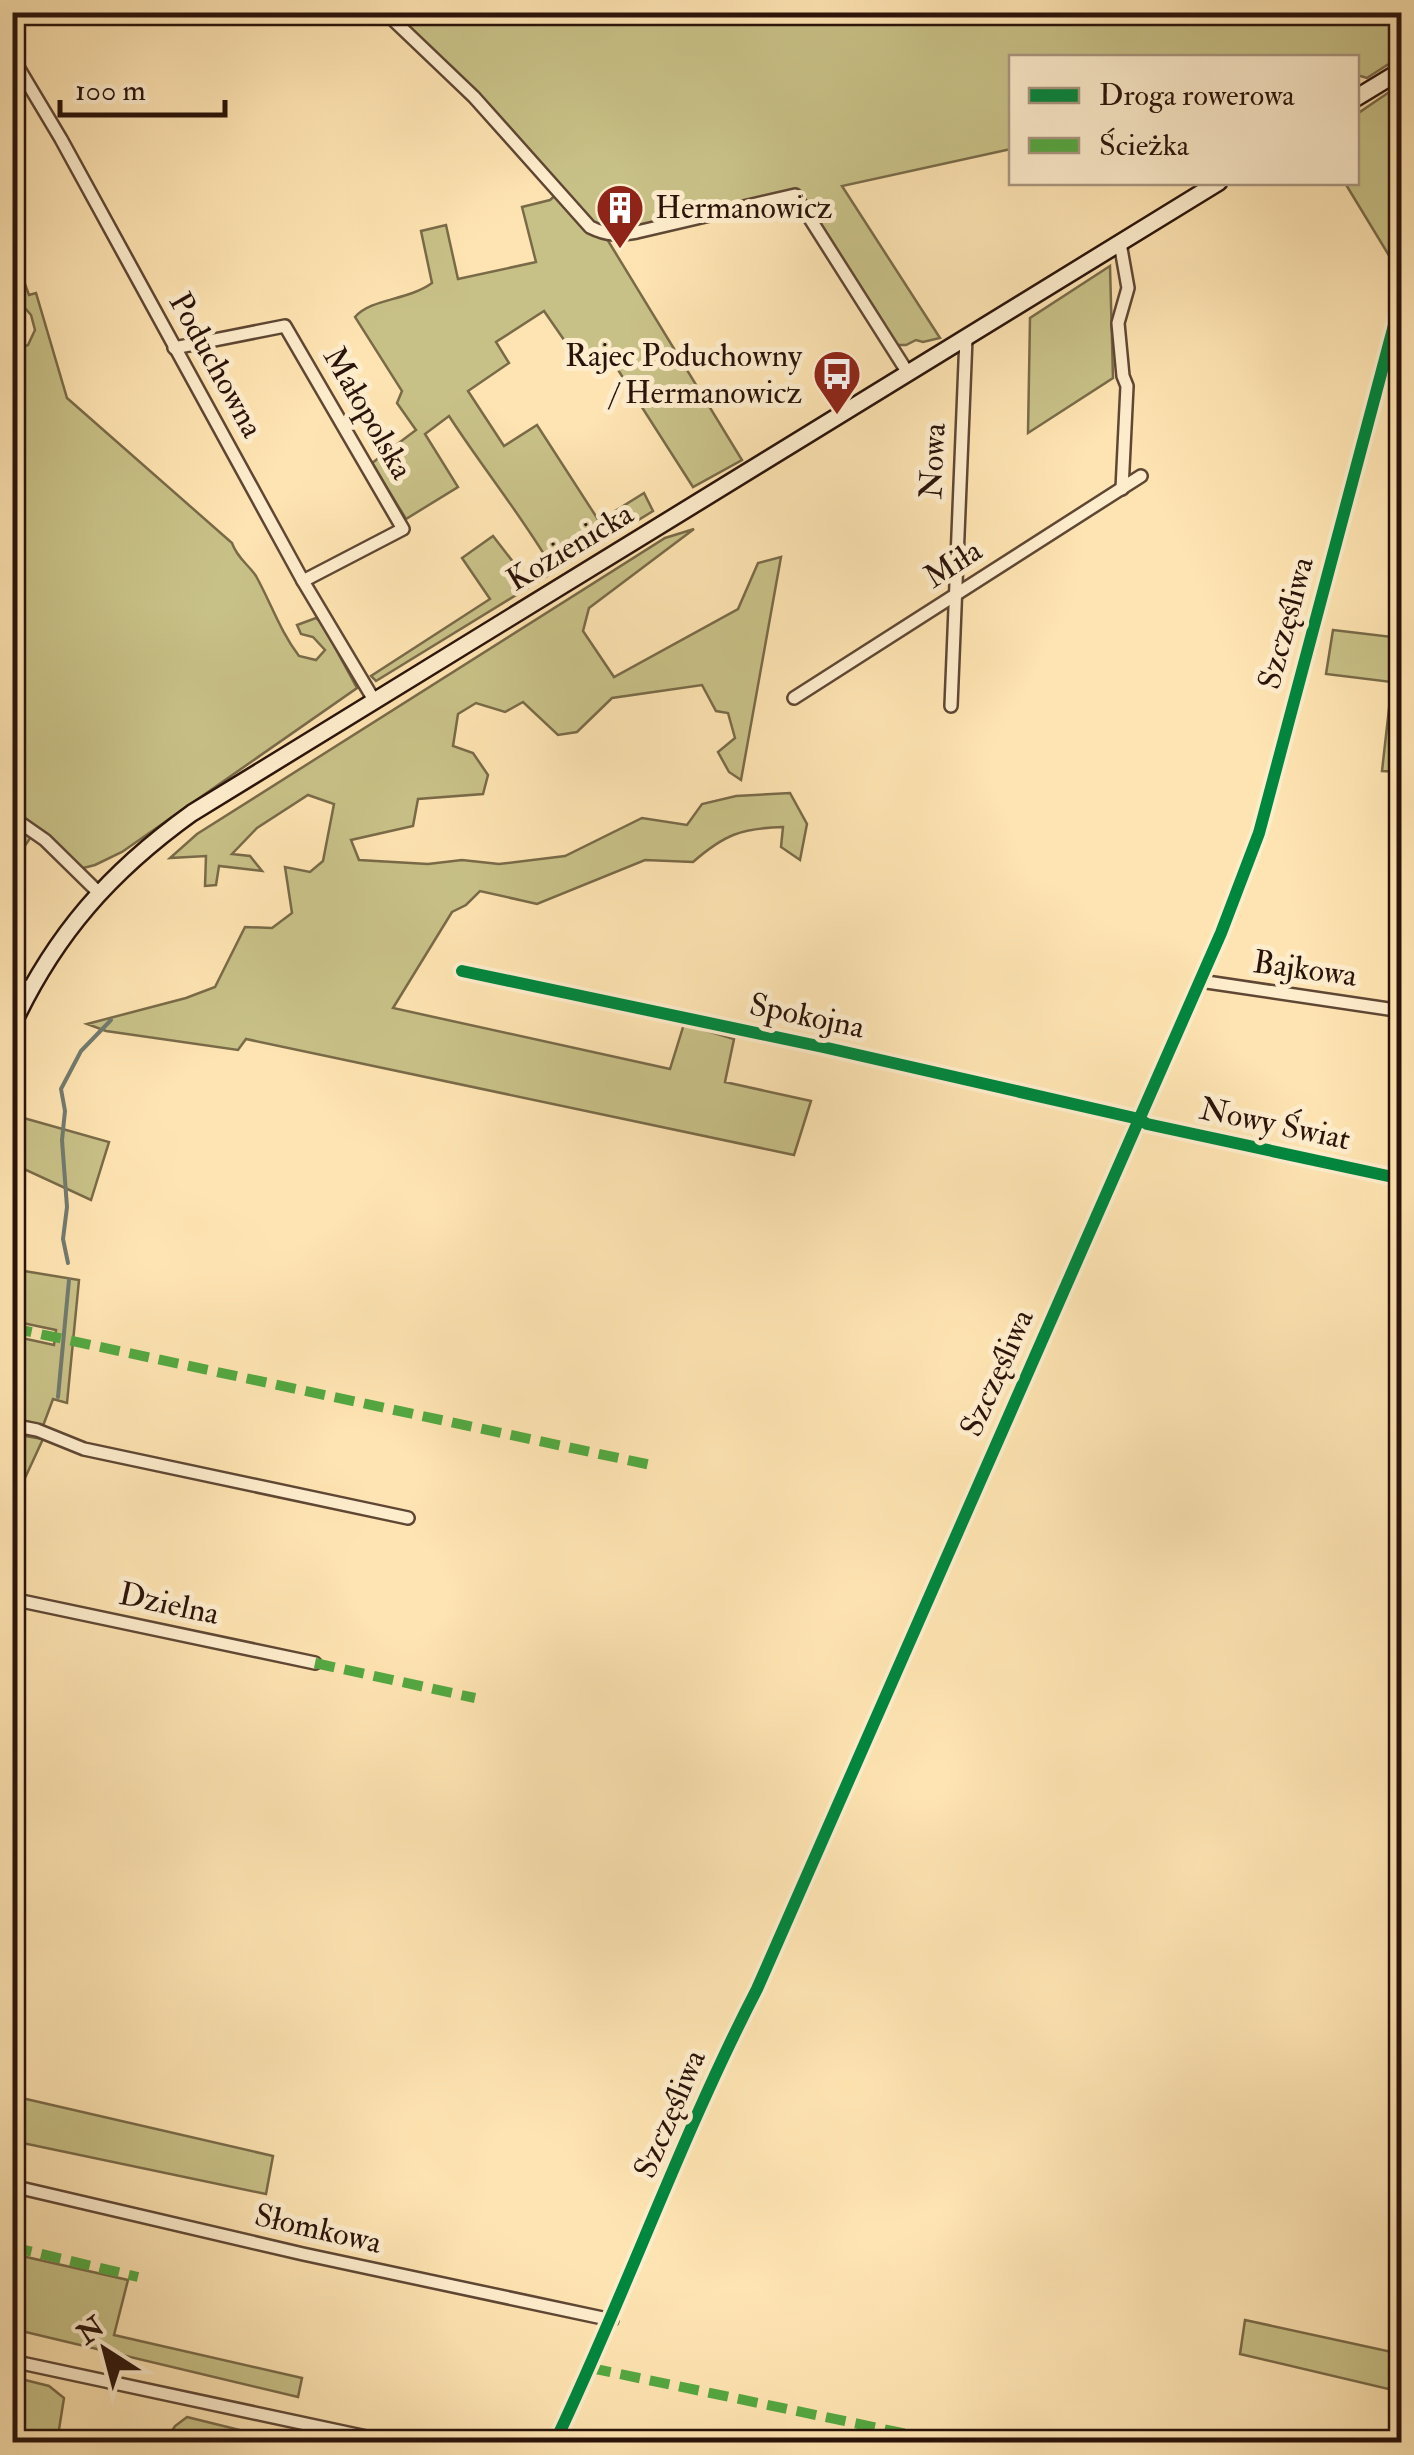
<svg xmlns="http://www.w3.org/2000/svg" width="1414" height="2455" font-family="'IM FELL Double Pica',serif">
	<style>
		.green { fill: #c8c187; stroke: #796a48; stroke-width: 2.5 }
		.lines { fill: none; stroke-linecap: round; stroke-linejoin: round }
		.stream { stroke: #717a6f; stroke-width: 4 }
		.minor-casing { stroke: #5f4734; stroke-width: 16 }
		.secondary-casing { stroke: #2a130a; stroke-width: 20 }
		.minor { stroke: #feedcd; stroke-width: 11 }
		.secondary { stroke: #feedcd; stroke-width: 15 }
		.quiet { stroke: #53a841; stroke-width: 10; stroke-dasharray: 20 10; stroke-linecap: butt }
		.cycleway-casing { stroke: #feedcd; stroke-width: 19 }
		.cycleway { stroke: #00873e; stroke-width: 12 }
		.labels { text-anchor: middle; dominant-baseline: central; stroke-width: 10; stroke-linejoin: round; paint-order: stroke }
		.poi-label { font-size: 32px; fill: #2a130a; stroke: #feedcd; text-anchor: start }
		.street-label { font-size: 32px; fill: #2a130a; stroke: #feedcd }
	</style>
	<rect width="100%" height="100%" fill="#fee4b2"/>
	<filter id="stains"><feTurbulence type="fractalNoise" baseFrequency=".002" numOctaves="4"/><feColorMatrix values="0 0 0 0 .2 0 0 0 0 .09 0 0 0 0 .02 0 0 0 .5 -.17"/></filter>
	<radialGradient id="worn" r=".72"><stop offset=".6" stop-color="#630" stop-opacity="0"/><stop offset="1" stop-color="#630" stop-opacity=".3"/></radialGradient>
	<g class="green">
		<path d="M382,13H1401V56L1367,78L1357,75L1356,58H1012L1011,149L842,186L940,338L923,342L916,340L906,345H895L794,198L607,239L742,460L693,487L606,351L580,363L544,311L496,342L509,363L468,391L504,446L537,425L599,521L644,493L653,511L376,681L371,676L490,599L462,558L493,536L527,580L550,564C519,512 482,467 449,416L425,434L458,487L406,519L372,463L416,430L397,403L402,391L355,317C372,298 407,301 432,283L421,231L446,225L458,279L536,262L522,207L550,200L559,192Z"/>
		<path d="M1401,84L1402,261L1399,272L1345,183L1356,182L1357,114Z"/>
		<path d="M13,251L29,295L36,293L67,398L232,543C237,558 248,564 256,576C271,603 280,631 299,656L316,660L325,650L313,637L301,634L297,625L316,618L321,622L357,688L122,852L95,865L79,869L56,843L37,828L20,853L13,856L12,421L21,419L13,388L12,351L28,345L35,330L31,315L13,294Z"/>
		<path d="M1110,266L1113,378L1028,433L1030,318Z"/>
		<path d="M694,529L589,608L583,631L614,677L738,609L758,563L781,557L741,780L729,772L718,752L735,738L728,713L716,711L702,685L612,698L577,732L558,735L523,702L505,712L476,703L458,714L453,746L473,753L488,775L483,794L418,799L413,826L351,840L359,860L428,864L462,860L499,864L565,856L642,818L687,825L702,804L736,796L790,793L807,824L800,860L781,847L783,827C741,828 724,835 693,862L645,860L537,904L480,891L466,905L452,912L393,1008L670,1069L684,1024L734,1039L725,1082L811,1101L794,1155L246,1039L238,1050L106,1031L87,1024L186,998L215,987L245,927L272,928L292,913L285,867L310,872L323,861L334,804L308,795L257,828L232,854L250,856L262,871L219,866L216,885L205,886L206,856L170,858L197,834L665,538Z"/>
		<path d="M1333,630L1401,638V772L1382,771L1392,682L1326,674Z"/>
		<path d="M13,1115L109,1142L91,1200L13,1164Z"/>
		<path d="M12,1269L79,1280L67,1403L53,1399L43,1426L13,1418V1336L54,1345L56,1330L13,1321Z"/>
		<path d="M25,1436L43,1439L13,1504V1467Z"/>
		<path d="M13,2096L273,2156L266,2194L13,2141Z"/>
		<path d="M13,2254L128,2280L114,2335L302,2378L298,2397L13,2329Z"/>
		<path d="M1245,2320L1401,2354V2392L1240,2354Z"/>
		<path d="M13,2377L49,2386L64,2398L57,2442H13Z"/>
		<path d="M187,2417L288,2442H165L175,2426Z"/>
	</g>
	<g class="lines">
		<g class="stream">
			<path d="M68,1263L63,1239L67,1207L62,1140L65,1111L61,1089L81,1051L111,1020"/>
			<path d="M58,1397L69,1280"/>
		</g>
		<g class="minor-casing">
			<g id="minor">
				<path d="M385,12L474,97L590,227C608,236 619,235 637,232L795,195L908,373"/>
				<path d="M12,57L61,139L303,581L374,700"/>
				<path d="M1120,243L1128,288L1118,323L1123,376L1127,386L1122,489"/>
				<path d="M174,348L285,326L403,529L303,581"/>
				<path d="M794,698L1141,476"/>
				<path d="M951,706L966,338"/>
				<path d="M12,817L45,840L98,892"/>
				<path d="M462,971L823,1047L1139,1119L1147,1124L1402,1179"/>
				<path d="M12,979L30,989"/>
				<path d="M1200,981L1402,1011"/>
				<path d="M12,1425L37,1430L84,1449L408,1518"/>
				<path d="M12,1599L315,1663"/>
				<path d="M12,2186L303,2254L612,2320"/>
				<path d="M12,2361L390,2442"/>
				<path d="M555,2442C626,2293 681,2136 757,1989L1221,933L1259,833L1402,295"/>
			</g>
		</g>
		<g class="secondary-casing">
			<g id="secondary">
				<path d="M1356,98L1402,70"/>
				<path d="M12,1026C55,934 110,872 192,813L1219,182"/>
			</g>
		</g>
		<use href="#minor" class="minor"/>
		<use href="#secondary" class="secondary"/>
		<g class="quiet">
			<path d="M12,1328L651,1465"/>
			<path d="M315,1663L475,1698"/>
			<path d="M12,2247L138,2277"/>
			<path d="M591,2368L945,2442"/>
		</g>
		<g class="cycleway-casing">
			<g id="cycleway">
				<path d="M462,971L823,1047L1139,1119L1147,1124L1402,1179"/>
				<path d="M555,2442C626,2293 681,2136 757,1989L1221,933L1259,833L1402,295"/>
			</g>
		</g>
		<use href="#cycleway" class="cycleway"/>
	</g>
	<defs>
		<g id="building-pin" transform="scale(2.5)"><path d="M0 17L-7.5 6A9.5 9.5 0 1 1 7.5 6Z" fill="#8f2418" stroke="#feedcd"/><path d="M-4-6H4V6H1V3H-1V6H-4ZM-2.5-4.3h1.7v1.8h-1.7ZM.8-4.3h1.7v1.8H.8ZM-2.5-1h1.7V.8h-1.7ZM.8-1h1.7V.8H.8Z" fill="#fff"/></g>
		<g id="bus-pin" transform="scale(2.5)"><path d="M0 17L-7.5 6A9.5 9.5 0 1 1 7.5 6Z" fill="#8f2418" stroke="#feedcd"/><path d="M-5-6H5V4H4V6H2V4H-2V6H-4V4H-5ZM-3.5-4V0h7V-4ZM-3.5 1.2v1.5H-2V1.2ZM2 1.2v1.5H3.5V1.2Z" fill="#fff"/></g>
	</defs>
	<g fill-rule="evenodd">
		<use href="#building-pin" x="620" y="208"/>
		<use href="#bus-pin" x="837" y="374"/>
	</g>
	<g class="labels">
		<g class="poi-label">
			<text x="655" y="208">Hermanowicz</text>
			<text x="802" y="356" text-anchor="end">Rajec Poduchowny<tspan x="802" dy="37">/ Hermanowicz</tspan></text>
		</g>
		<g class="street-label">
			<text transform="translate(216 365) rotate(61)">Poduchowna</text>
			<text transform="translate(368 413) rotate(60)">Małopolska</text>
			<text transform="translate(933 461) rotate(-87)">Nowa</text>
			<text transform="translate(570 547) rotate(-31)">Kozienicka</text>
			<text transform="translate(953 564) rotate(-33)">Miła</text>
			<text transform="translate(1286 623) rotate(-75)">Szczęśliwa</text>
			<text transform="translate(1305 969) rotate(8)">Bajkowa</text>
			<text transform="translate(807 1016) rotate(12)">Spokojna</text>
			<text transform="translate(1275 1124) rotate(12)">Nowy Świat</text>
			<text transform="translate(997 1373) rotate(-66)">Szczęśliwa</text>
			<text transform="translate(169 1604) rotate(12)">Dzielna</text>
			<text transform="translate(670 2114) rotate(-67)">Szczęśliwa</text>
			<text transform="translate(318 2229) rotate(13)">Słomkowa</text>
		</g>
	</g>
	<rect width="1414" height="2455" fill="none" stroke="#fee4b2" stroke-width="50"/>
	<rect x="15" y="15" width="1384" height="2425" fill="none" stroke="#2a130a" stroke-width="5"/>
	<rect x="25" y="25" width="1364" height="2405" fill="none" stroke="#2a130a" stroke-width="2.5"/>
	<rect x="1009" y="55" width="350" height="130" fill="#feedcd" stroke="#a9967f" stroke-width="2.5"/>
	<rect x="1029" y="88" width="50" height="15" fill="#00873e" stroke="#a9967f" stroke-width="2.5"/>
	<text x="1099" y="105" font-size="30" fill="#2a130a">Droga rowerowa</text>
	<rect x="1029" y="138" width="50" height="15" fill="#53a841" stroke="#a9967f" stroke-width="2.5"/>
	<text x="1099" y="155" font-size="30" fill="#2a130a">Ścieżka</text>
	<g transform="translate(105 2350) rotate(324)" stroke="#feedcd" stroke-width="8" paint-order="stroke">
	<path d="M0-8L18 38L0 25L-18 38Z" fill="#2a130a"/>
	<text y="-15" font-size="28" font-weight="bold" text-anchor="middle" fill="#2a130a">N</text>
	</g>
	<path d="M60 100v15h165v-15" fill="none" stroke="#2a130a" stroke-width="5"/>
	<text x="75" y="100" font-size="30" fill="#2a130a" stroke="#feedcd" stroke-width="8" paint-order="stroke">100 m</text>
	<rect width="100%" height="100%" filter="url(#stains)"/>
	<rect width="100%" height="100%" fill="url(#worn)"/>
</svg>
